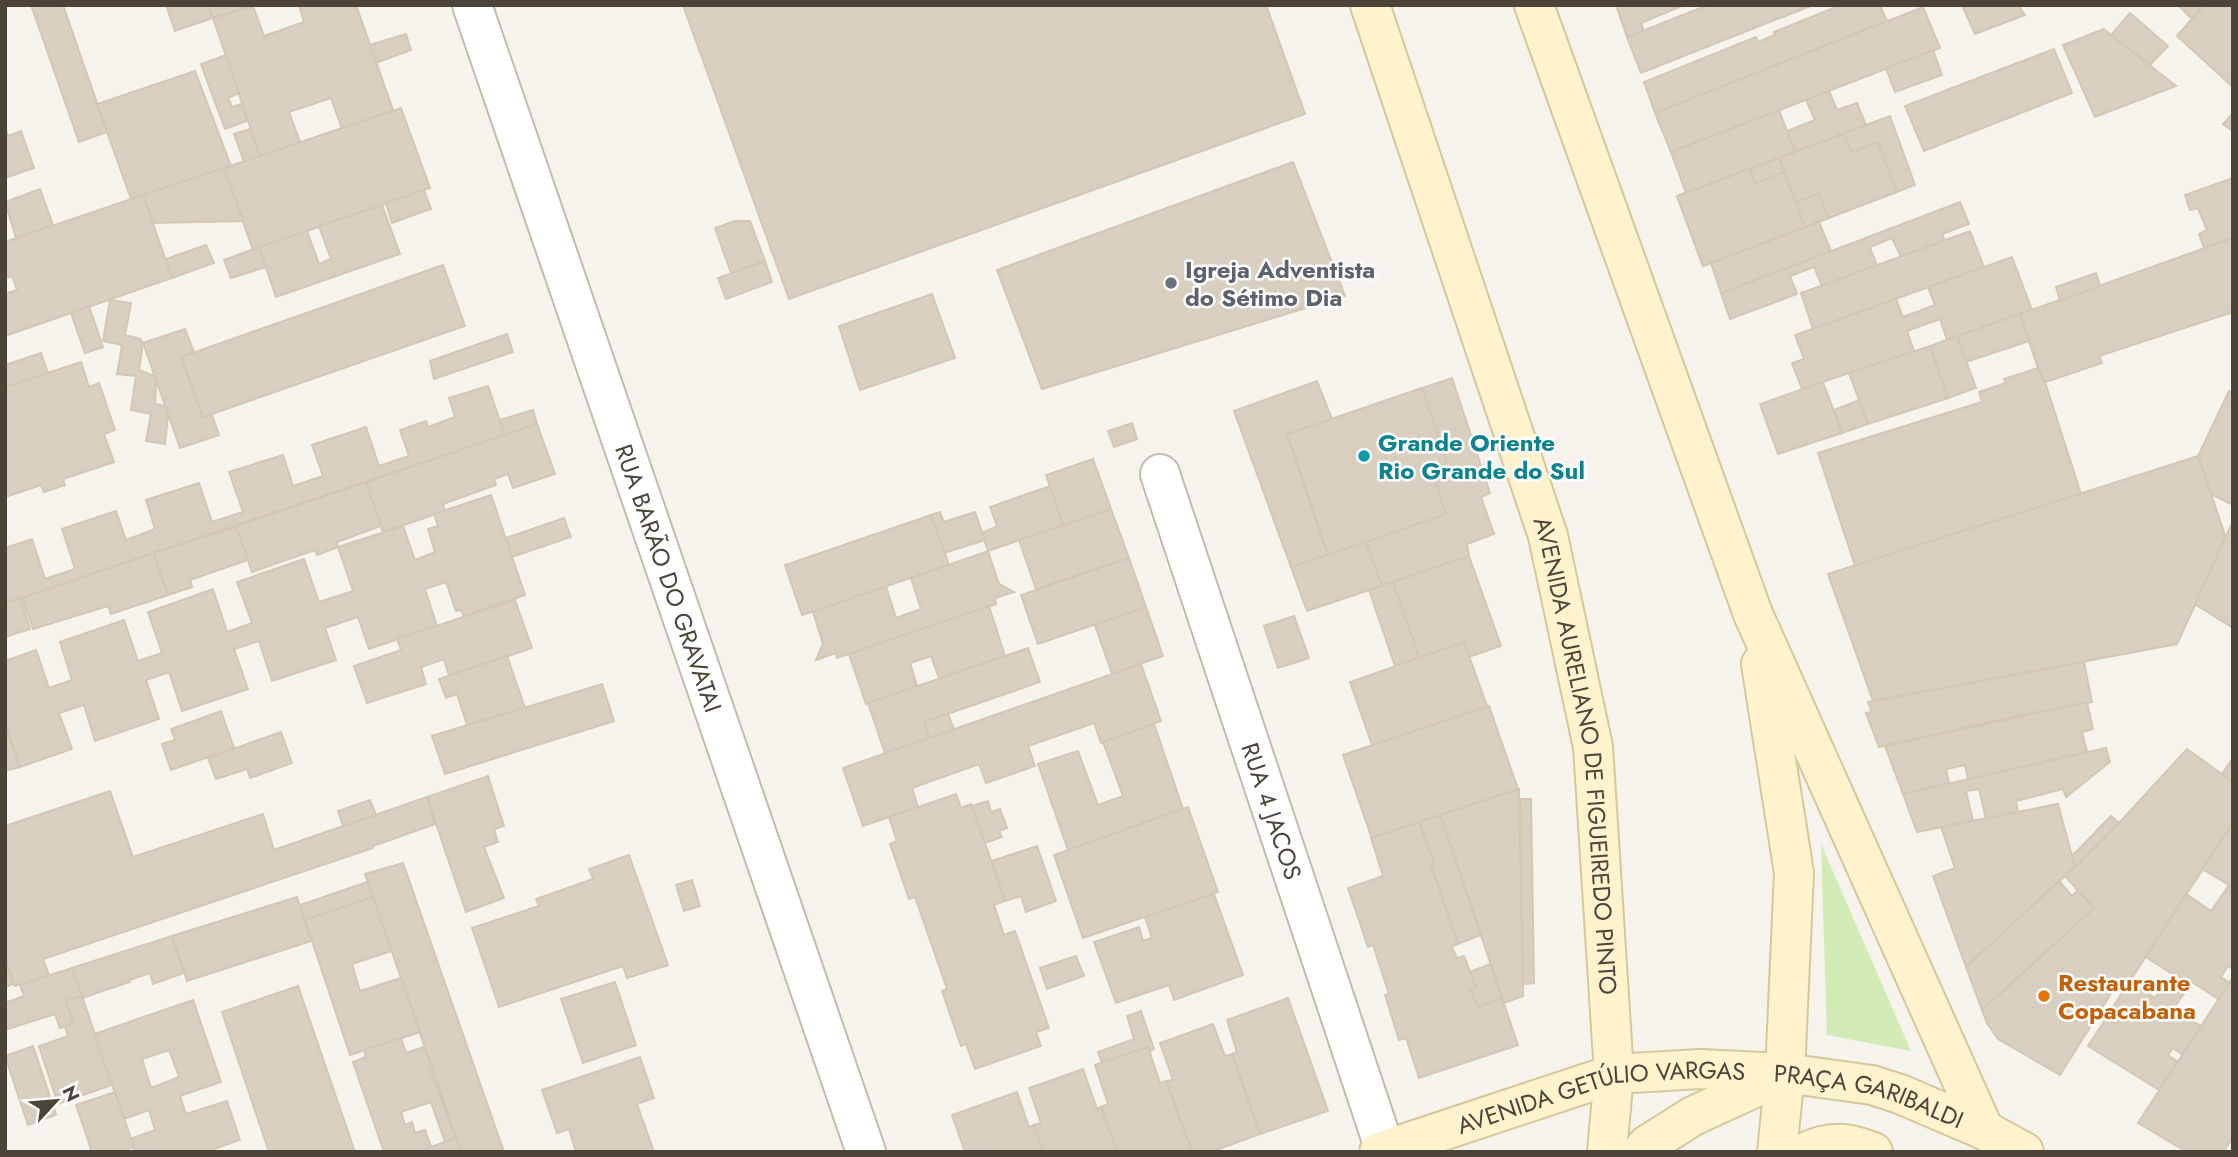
<svg xmlns="http://www.w3.org/2000/svg" width="2238" height="1157" font-family="Jost,sans-serif">
	<style>
		.green { fill: #d2eab5 }
		.building { fill: #d8cfc1; stroke: #d3c7b4; stroke-width: 2; fill-rule: evenodd }
		.lines { fill: none; stroke-linecap: round; stroke-linejoin: round }
		.minor-casing { stroke: #c2bbae; stroke-width: 42 }
		.tertiary-casing { stroke: #c2bbae; stroke-width: 42 }
		.secondary-casing { stroke: #d6c79b; stroke-width: 42 }
		.minor { stroke: #fff; stroke-width: 38 }
		.tertiary { stroke: #fff; stroke-width: 38 }
		.secondary { stroke: #fff3cd; stroke-width: 38 }
		.worship-dot { fill: #6b7280; stroke: #fff; stroke-width: 2.5 }
		.culture-dot { fill: #0f9aa8; stroke: #fff; stroke-width: 2.5 }
		.food-dot { fill: #e8710a; stroke: #fff; stroke-width: 2.5 }
		.labels { text-anchor: middle; dominant-baseline: central; stroke-width: 5; stroke-linejoin: round; paint-order: stroke }
		.worship-label { font-size: 24px; font-weight: bold; fill: #5b616d; stroke: #fff; text-anchor: start }
		.culture-label { font-size: 24px; font-weight: bold; fill: #0d838f; stroke: #fff; text-anchor: start }
		.street-label { font-size: 24px; fill: #4b4439; stroke: #fff }
		.food-label { font-size: 24px; font-weight: bold; fill: #c56008; stroke: #fff; text-anchor: start }
	</style>
	<rect width="100%" height="100%" fill="#f6f3ec"/>
	<path class="green" d="M1821,844L1911,1051L1827,1035Z"/>
	<g class="building">
		<path d="M31,5H63L107,132L79,142Z"/>
		<path d="M166,5H208L213,18L175,31Z"/>
		<path d="M208,5H253V6L213,18Z"/>
		<path d="M299,5H356L393,110L342,129L331,98L289,112L300,142L260,156L213,18L253,6L264,36L304,22Z"/>
		<path d="M683,5H1266L1305,114L789,299Z"/>
		<path d="M1616,5H1684L1641,23L1644,31L1627,37Z"/>
		<path d="M1708,5H1813L1641,73L1627,37Z"/>
		<path d="M1841,5H1880L1887,21L1655,113L1644,82L1756,37L1758,42L1775,35L1774,32Z"/>
		<path d="M1962,5H2018L2025,15L1975,34Z"/>
		<path d="M2178,5H2204L2192,19Z"/>
		<path d="M2204,5H2233V87L2177,36Z"/>
		<path d="M1923,7L1940,48L1671,152L1655,113Z"/>
		<path d="M2130,13L2168,46L2150,65L2111,35Z"/>
		<path d="M2104,29L2111,35L2176,86L2095,117L2063,45Z"/>
		<path d="M406,34L411,50L376,63L370,45Z"/>
		<path d="M2054,49L2072,93L1924,151L1905,106Z"/>
		<path d="M1933,50L1942,75L1895,92L1886,68Z"/>
		<path d="M226,55L239,93L228,98L232,107L242,104L247,121L225,129L201,64Z"/>
		<path d="M195,71L231,166L131,199L97,104Z"/>
		<path d="M1829,91L1837,110L1857,103L1866,125L1795,152L1787,131L1815,120L1806,100Z"/>
		<path d="M401,108L430,188L253,250L224,168Z"/>
		<path d="M1779,110L1795,152L1686,193L1671,152Z"/>
		<path d="M2233,113V131L2223,124Z"/>
		<path d="M1890,116L1915,185L1703,266L1677,196Z"/>
		<path d="M5,127L8,136L21,131L34,168L5,178Z"/>
		<path d="M250,129L260,156L244,162L234,134Z"/>
		<path d="M1844,134L1852,152L1878,142L1897,192L1828,218L1819,194L1796,202L1779,158Z"/>
		<path d="M1293,162L1345,296L1042,389L997,270Z"/>
		<path d="M224,168L243,221L153,223L143,195Z"/>
		<path d="M1750,169L1755,183L1784,172L1805,227L1703,266L1677,196Z"/>
		<path d="M2233,178V238L2204,248L2199,234L2207,230L2198,208L2190,210L2185,195Z"/>
		<path d="M40,189L53,225L16,238L5,202Z"/>
		<path d="M424,190L431,209L392,223L386,203Z"/>
		<path d="M143,195L172,278L5,336V294L17,290L12,276L5,278V242Z"/>
		<path d="M1960,202L1969,224L1942,234L1945,241L1901,257L1892,238L1870,247L1877,266L1822,286L1814,267L1790,276L1797,294L1730,319L1721,293Z"/>
		<path d="M382,205L400,254L276,297L259,247L307,231L319,264L331,259L319,226Z"/>
		<path d="M735,221H750L765,261L731,273L715,228Z"/>
		<path d="M1819,222L1831,251L1721,293L1711,263Z"/>
		<path d="M1970,231L1984,267L1813,329L1801,293Z"/>
		<path d="M2233,238V312L2099,356L2102,363L2043,383L2020,314Z"/>
		<path d="M206,245L214,263L172,278L166,259Z"/>
		<path d="M259,247L266,267L231,278L224,260Z"/>
		<path d="M2012,257L2032,310L1947,340L1940,319L1907,331L1914,351L1802,389L1792,363L1804,359L1795,335L1896,299L1903,317L1935,305L1928,287Z"/>
		<path d="M765,261L772,282L726,299L718,278Z"/>
		<path d="M443,265L465,326L203,417L181,357Z"/>
		<path d="M2096,273L2100,286L2060,301L2056,287Z"/>
		<path d="M932,294L955,358L860,390L839,326Z"/>
		<path d="M110,300L131,303L125,335L140,339L143,343L139,370L154,376L156,383L155,404L165,406L168,416L165,444L146,441L151,414L131,410L136,376L117,374L122,345L103,341Z"/>
		<path d="M89,306L103,347L85,353L71,313Z"/>
		<path d="M2020,314L2029,341L1966,362L1957,336Z"/>
		<path d="M185,329L194,352L181,357L203,417L212,415L219,435L180,448L143,343Z"/>
		<path d="M507,334L513,352L434,379L430,361Z"/>
		<path d="M1957,336L1976,388L1948,398L1930,346Z"/>
		<path d="M1930,346L1948,398L1868,424L1849,373Z"/>
		<path d="M41,353L48,373L5,387V365Z"/>
		<path d="M81,362L89,387L99,383L115,430L104,434L114,462L63,479L65,485L44,492L41,485L5,497V387Z"/>
		<path d="M2038,368L2045,382L2081,494L1855,566L1818,453L1982,402L1979,392L2006,383L2004,379Z"/>
		<path d="M1452,378L1490,493L1481,497L1494,534L1467,544L1469,556L1382,586L1366,542L1291,567L1234,411L1317,381L1332,419Z"/>
		<path d="M1823,382L1842,433L1778,454L1760,404Z"/>
		<path d="M488,386L505,435L5,603V548L32,539L45,579L75,569L62,529L116,511L126,540L155,529L146,500L199,483L212,522L243,512L229,472L283,455L293,486L323,476L312,445L366,427L379,466L409,456L400,430L426,421L428,427L455,417L449,398Z"/>
		<path d="M1422,388L1447,463L1431,469L1446,514L1328,555L1287,434Z"/>
		<path d="M2229,391L2233,393V505L2211,494L2198,456Z"/>
		<path d="M1859,400L1868,424L1842,433L1834,410Z"/>
		<path d="M533,410L537,424L505,435L500,420Z"/>
		<path d="M1132,423L1137,439L1114,447L1108,431Z"/>
		<path d="M537,424L555,474L513,488L508,474L494,479L496,485L443,504L445,511L383,532L366,482Z"/>
		<path d="M2198,456L2226,538L2177,644L1873,701L1828,574Z"/>
		<path d="M1093,459L1111,509L1063,525L1046,475Z"/>
		<path d="M366,482L381,526L337,542L338,547L317,555L315,550L252,572L236,526Z"/>
		<path d="M1050,486L1063,525L988,551L982,533L997,526L990,507Z"/>
		<path d="M491,495L525,595L464,616L461,610L456,611L446,582L425,589L437,626L369,649L358,617L325,628L336,660L272,681L259,641L234,649L248,689L182,711L169,672L146,680L159,719L95,741L84,705L59,713L72,749L20,767L5,723V661L36,650L49,688L72,680L60,642L124,620L138,661L162,653L148,612L213,589L227,632L252,623L237,582L304,559L319,602L353,591L338,547L403,526L415,560L435,552L428,529L438,526L434,514Z"/>
		<path d="M1111,509L1129,558L1036,589L1019,540Z"/>
		<path d="M940,512L944,522L975,512L985,540L944,553L931,515Z"/>
		<path d="M931,515L949,565L802,615L785,565Z"/>
		<path d="M564,518L571,537L512,557L506,538Z"/>
		<path d="M2233,521V628L2195,604Z"/>
		<path d="M236,527L248,560L190,580L192,587L168,595L153,553Z"/>
		<path d="M1366,542L1382,586L1307,611L1291,567Z"/>
		<path d="M988,551L999,584L1014,592L995,598L996,604L837,658L836,653L816,660L823,644L813,612L886,586L896,618L921,609L911,578Z"/>
		<path d="M153,553L168,595L111,614L108,606L33,629L22,598Z"/>
		<path d="M1469,556L1501,646L1469,657L1464,642L1419,657L1393,582Z"/>
		<path d="M1129,558L1146,607L1038,644L1021,595Z"/>
		<path d="M1393,582L1419,657L1395,666L1369,590Z"/>
		<path d="M20,598L30,629L5,637V603Z"/>
		<path d="M515,600L532,648L449,676L444,659L421,667L426,684L367,703L354,666L401,650L397,639Z"/>
		<path d="M989,606L1005,656L939,678L931,656L910,663L917,686L866,704L849,654Z"/>
		<path d="M1146,607L1163,656L1112,674L1095,625Z"/>
		<path d="M1294,616L1309,658L1278,668L1264,626Z"/>
		<path d="M1464,642L1487,706L1372,745L1350,682Z"/>
		<path d="M1028,648L1040,682L924,722L929,738L885,753L868,703Z"/>
		<path d="M507,656L525,708L467,725L457,694L446,698L439,679Z"/>
		<path d="M2084,662L2092,702L2016,716L1879,747L1866,713L1872,712L1868,702Z"/>
		<path d="M1141,664L1161,721L1101,743L1094,723L1028,746L1035,766L986,783L979,764L912,788L918,807L863,826L843,768Z"/>
		<path d="M602,684L614,721L445,774L432,736Z"/>
		<path d="M2087,702L2093,729L2082,732L2087,752L1968,779L1965,765L1946,769L1949,783L1903,794L1885,746Z"/>
		<path d="M1489,706L1518,789L1372,839L1343,755Z"/>
		<path d="M221,711L234,748L171,770L162,744L175,740L171,729Z"/>
		<path d="M948,714L954,729L929,738L924,722Z"/>
		<path d="M5,723L20,767L5,771Z"/>
		<path d="M1154,724L1183,809L1068,850L1038,764L1078,751L1098,805L1123,796L1103,742Z"/>
		<path d="M281,732L292,763L250,778L247,769L216,779L208,758Z"/>
		<path d="M2106,748L2110,762L2066,797L2063,789L2016,801L2018,812L1986,819L1979,789L1966,791L1973,821L1917,832L1903,794Z"/>
		<path d="M2187,749L2233,782V823L2130,981L2122,976L2060,1075L1998,1039L1987,1023L1982,1010L2094,908L2065,876L2119,823Z"/>
		<path d="M2233,758V782L2222,774Z"/>
		<path d="M488,776L504,826L494,829L498,842L484,847L504,898L466,912L427,797Z"/>
		<path d="M1519,789L1523,996L1504,1003L1440,815Z"/>
		<path d="M110,791L133,857L263,814L274,850L427,797L435,824L373,846V848L43,959L49,975L15,986L5,959V826Z"/>
		<path d="M956,794L961,808L971,804L972,806L1005,901L994,905L1004,935L1015,931L1049,1028L1036,1032L1041,1046L975,1069L966,1044L961,1046L942,991L947,989L915,897L909,899L890,844L897,841L889,817Z"/>
		<path d="M1520,799H1531L1534,983L1523,984Z"/>
		<path d="M370,800L376,815L343,826L338,811Z"/>
		<path d="M988,801L991,812L1000,809L1007,828L999,831L1002,837L985,843L972,806Z"/>
		<path d="M2058,804L2075,867L1966,967L1933,876L1955,868L1941,827Z"/>
		<path d="M1188,807L1218,892L1083,938L1054,855Z"/>
		<path d="M1440,815L1481,935L1458,944L1431,865L1434,863L1419,822Z"/>
		<path d="M2111,816L2119,823L2075,867L2072,856Z"/>
		<path d="M1419,822L1434,863L1431,865L1458,944L1452,946L1453,950L1457,958L1464,956L1476,987L1470,989L1478,1007L1502,998L1518,1045L1419,1078L1406,1038L1399,1040L1385,995L1389,994L1373,945L1368,947L1348,888L1383,876L1371,838Z"/>
		<path d="M2233,823V969L2228,966L2221,977L2230,983L2218,999L2192,982L2173,1009L2201,1026L2183,1055L2173,1048L2168,1055L2178,1062L2159,1090L2088,1046L2107,1017L2116,1024L2121,1017L2111,1010L2130,981L2155,998L2172,974L2146,957L2186,894L2211,911L2229,885L2202,869Z"/>
		<path d="M1037,846L1056,901L1026,912L1021,896L1005,901L992,861Z"/>
		<path d="M629,855L668,965L627,978L623,966L499,1007L472,928L539,906L536,899L593,879L589,869Z"/>
		<path d="M403,863L504,1152H461L365,874Z"/>
		<path d="M692,880L700,906L684,911L676,885Z"/>
		<path d="M2059,881L2072,896L2078,890L2094,908L1982,1010L1966,967Z"/>
		<path d="M367,882L373,897L305,920L300,905Z"/>
		<path d="M1214,894L1243,975L1174,1000L1169,985L1116,1003L1094,942L1139,927L1143,941L1152,938L1145,917Z"/>
		<path d="M297,897L311,941L187,981L172,936Z"/>
		<path d="M373,897L391,951L352,964L360,991L401,978L420,1032L350,1055L305,920Z"/>
		<path d="M172,936L184,973L153,984L150,973L129,980L130,982L82,998L72,968Z"/>
		<path d="M1076,956L1084,976L1047,989L1040,968Z"/>
		<path d="M5,962L14,984L5,987Z"/>
		<path d="M1490,964L1502,998L1478,1007L1470,989L1476,987L1470,972Z"/>
		<path d="M72,968L82,996L66,1001L74,1024L60,1028L55,1014L5,1030V1003L24,996L20,985Z"/>
		<path d="M2233,977V1137L2223,1152H2187L2138,1123Z"/>
		<path d="M615,982L636,1045L583,1063L561,999Z"/>
		<path d="M298,986L355,1152H269L222,1012Z"/>
		<path d="M82,996L112,1085L58,1104L39,1046L68,1036L65,1026L74,1024L66,1001Z"/>
		<path d="M1288,998L1328,1111L1260,1134L1232,1054L1237,1052L1227,1020Z"/>
		<path d="M193,1000L221,1082L180,1096L186,1114L227,1101L240,1140L214,1149L215,1152H135L130,1139L155,1130L149,1110L124,1119L94,1034ZM169,1050L179,1077L151,1088L142,1059Z"/>
		<path d="M1141,1011L1154,1049L1149,1052L1148,1047L1102,1063L1098,1052L1134,1039L1127,1016Z"/>
		<path d="M1213,1024L1225,1056L1232,1054L1260,1134L1211,1152H1192L1166,1081L1173,1080L1160,1043Z"/>
		<path d="M401,1038L406,1053L424,1047L431,1065L429,1066L456,1138L445,1142L431,1102L401,1112L405,1125L412,1122L415,1133L425,1130L431,1147L416,1152H384L353,1062L366,1057L364,1050Z"/>
		<path d="M33,1046L56,1115L28,1125L5,1056Z"/>
		<path d="M1148,1047L1160,1083L1166,1081L1192,1152H1117L1101,1107L1108,1104L1095,1065Z"/>
		<path d="M640,1057L654,1098L637,1104L654,1152H576L569,1129L557,1133L542,1090Z"/>
		<path d="M1083,1069L1097,1109L1101,1107L1117,1152H1043L1034,1125L1041,1123L1029,1088Z"/>
		<path d="M115,1092L134,1147L119,1152H92L76,1105Z"/>
		<path d="M1017,1092L1029,1127L1034,1125L1043,1152H965L952,1115Z"/>
		<path d="M456,1138L461,1152H416L431,1147Z"/>
	</g>
	<g class="lines">
		<g class="minor-casing">
			<g id="minor">
				<path id="s1" d="M1160,474L1385,1150"/>
			</g>
		</g>
		<g class="tertiary-casing">
			<g id="tertiary">
				<path id="s2" d="M472,5L866,1152"/>
			</g>
		</g>
		<g class="secondary-casing">
			<g id="secondary">
				<path id="s3" d="M1370,5L1548,536L1593,747L1614,1074L1607,1152"/>
				<path d="M1534,5L1753,614L1984,1130"/>
				<path d="M1761,664L1794,873L1785,1073L1777,1152"/>
				<path id="s4" d="M1379,1152L1614,1074L1700,1069L1785,1073L1872,1085L1900,1094L1984,1130L2024,1152"/>
				<path d="M1642,1152L1647,1145L1693,1116L1780,1076"/>
				<path d="M1806,1152C1830,1140 1849,1142 1873,1152"/>
			</g>
		</g>
		<use href="#minor" class="minor"/>
		<use href="#tertiary" class="tertiary"/>
		<use href="#secondary" class="secondary"/>
	</g>
	<circle class="worship-dot" cx="1171" cy="283" r="7"/>
	<circle class="culture-dot" cx="1364" cy="456" r="7"/>
	<circle class="food-dot" cx="2044" cy="996" r="7"/>
	<g class="labels">
		<g class="worship-label">
			<text x="1185" y="269">Igreja Adventista<tspan x="1185" dy="28">do Sétimo Dia</tspan></text>
		</g>
		<g class="culture-label">
			<text x="1378" y="442">Grande Oriente<tspan x="1378" dy="28">Rio Grande do Sul</tspan></text>
		</g>
		<g class="street-label">
			<text stroke="none"><textPath href="#s2" startOffset="606">RUA BARÃO DO GRAVATAI</textPath></text>
			<text stroke="none"><textPath href="#s3" startOffset="782">AVENIDA AURELIANO DE FIGUEIREDO PINTO</textPath></text>
			<text stroke="none"><textPath href="#s1" startOffset="355">RUA 4 JACOS</textPath></text>
			<text stroke="none"><textPath href="#s4" startOffset="231">AVENIDA GETÚLIO VARGAS</textPath></text>
			<text stroke="none"><textPath href="#s4" startOffset="506">PRAÇA GARIBALDI</textPath></text>
		</g>
		<g class="food-label">
			<text x="2058" y="982">Restaurante<tspan x="2058" dy="28">Copacabana</tspan></text>
		</g>
	</g>
	<rect width="2238" height="1157" fill="none" stroke="#4b4439" stroke-width="14"/>
	<g transform="translate(56 1101) rotate(64)" stroke="#ffffff" stroke-width="5" paint-order="stroke">
	<path d="M0-5L12 26L0 18L-12 26Z" fill="#4b4439"/>
	<text y="-10" font-size="19" font-weight="bold" text-anchor="middle" fill="#4b4439">N</text>
	</g>
</svg>
